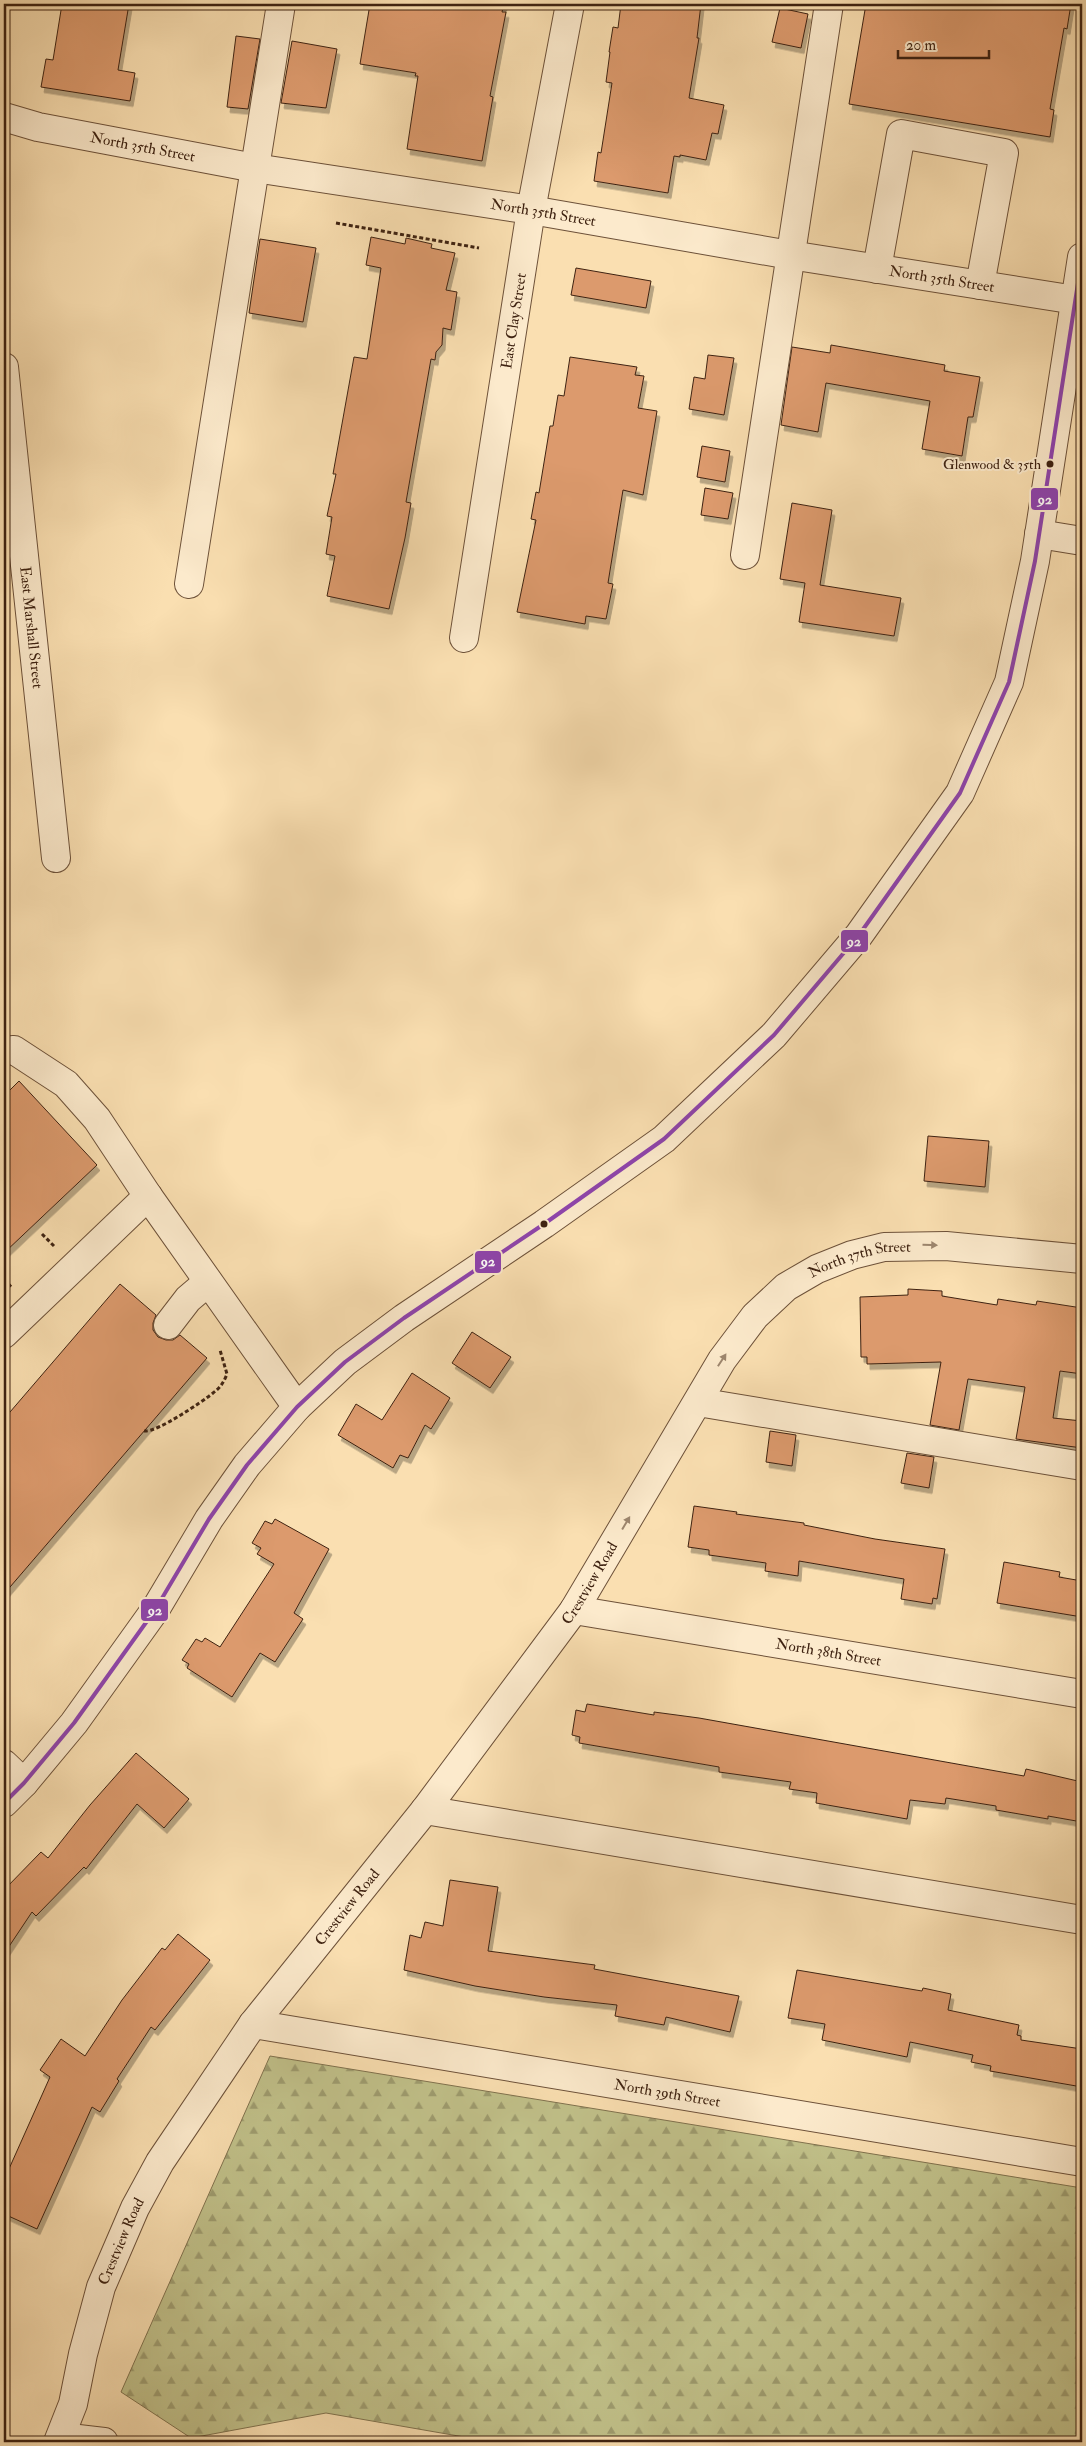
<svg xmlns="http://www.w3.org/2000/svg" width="1086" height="2446" font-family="'IM FELL Double Pica',serif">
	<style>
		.forest { fill: url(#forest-firs); stroke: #80724e }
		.building { fill: #dc9a6d; stroke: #3e2211; filter: url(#shadow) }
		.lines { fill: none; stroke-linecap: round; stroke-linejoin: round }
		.minor-casing { stroke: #6d5139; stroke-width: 30 }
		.path { stroke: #3e2211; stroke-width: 3; stroke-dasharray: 4 2.5; stroke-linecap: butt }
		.minor { stroke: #fceacc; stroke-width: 28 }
		.bus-1-casing { stroke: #fceacc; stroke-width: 8 }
		.bus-1 { stroke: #8e44ad; stroke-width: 4 }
		.oneway { fill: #9d866e }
		.bus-dot { fill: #3e2211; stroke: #fceacc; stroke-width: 2 }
		.labels { text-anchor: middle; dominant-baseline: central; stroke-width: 4; stroke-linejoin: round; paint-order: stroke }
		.bus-label { font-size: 14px; fill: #3e2211; stroke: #fceacc; text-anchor: end }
		.street-label { font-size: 15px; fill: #3e2211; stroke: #fceacc }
		.line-badge { stroke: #fceacc; stroke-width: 2 }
		.badge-label { font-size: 14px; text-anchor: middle; font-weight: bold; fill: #fff }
	</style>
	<defs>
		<pattern id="forest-firs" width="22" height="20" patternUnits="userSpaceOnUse" patternTransform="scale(1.25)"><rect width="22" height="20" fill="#c1c18a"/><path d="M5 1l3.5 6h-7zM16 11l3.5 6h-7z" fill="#9e9c6f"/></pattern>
		<filter id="shadow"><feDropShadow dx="3" dy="5.5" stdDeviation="0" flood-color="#0004"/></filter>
	</defs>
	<rect width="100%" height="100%" fill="#fadfb1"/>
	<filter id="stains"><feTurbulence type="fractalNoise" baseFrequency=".004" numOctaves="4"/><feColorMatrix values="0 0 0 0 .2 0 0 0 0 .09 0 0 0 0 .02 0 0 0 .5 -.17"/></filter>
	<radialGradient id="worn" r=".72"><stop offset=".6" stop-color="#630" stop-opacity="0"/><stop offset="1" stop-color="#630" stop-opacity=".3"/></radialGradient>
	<path class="forest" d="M270,2056L1082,2188V2442H493L326,2413L191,2438L121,2392Z"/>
	<g class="building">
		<path d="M62,4H129L118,70L135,73L130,101L41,87L46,59L53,60Z"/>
		<path d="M370,4H504L502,12H506L490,96L493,97L482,161L407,149L418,76H415L416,73L360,64Z"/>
		<path d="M621,4H701L697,38H699L689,98L724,105L718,134L712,133L706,160L680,155V157L674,156L668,193L594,181L598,152L601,153L612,83L606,82L610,52H609L613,27L618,28Z"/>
		<path d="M866,4H1071L1067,29L1064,28L1050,109L1054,110L1050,137L849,104Z"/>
		<path d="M780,8L808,14L801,48L772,42Z"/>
		<path d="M236,36L260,39L248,109L227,107Z"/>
		<path d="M292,41L337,49L326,108L281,103Z"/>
		<path d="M371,237L405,244L406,238L432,244L431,248L455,253L446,290L457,292L451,330L443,328L442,345L436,352L435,360L431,359L406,502L411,503L405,538L389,609L327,596L335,556L326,554L332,517L327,516L336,474H333L354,357L367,359L381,268L366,265Z"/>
		<path d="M260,239L316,248L303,322L249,313Z"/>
		<path d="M576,268L651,281L646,308L571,295Z"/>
		<path d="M831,345L945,365L944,371L980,377L973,417H968L962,456L922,449L930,401L826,383L818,432L781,425L792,347L830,353Z"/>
		<path d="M708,355L734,358L724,415L689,409L694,377L705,379Z"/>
		<path d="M570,357L637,367L635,375L644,376L638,408L657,411L643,495L623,490L608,583L613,584L606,619L586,616L585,624L517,612L536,520L531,519L536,492L539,493L550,426H553L558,395L564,396Z"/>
		<path d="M702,446L730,451L725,482L697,477Z"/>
		<path d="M705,488L733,493L728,519L701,515Z"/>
		<path d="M792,503L832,510L820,585L901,598L894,636L799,622L805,583L780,579Z"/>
		<path d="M19,1081L97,1165L4,1253V1096Z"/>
		<path d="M928,1136L989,1141L985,1187L924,1181Z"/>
		<path d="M120,1284L156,1315L153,1323V1330L158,1337L166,1340H173L180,1335L207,1358L4,1594V1419Z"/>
		<path d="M908,1289L942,1291V1296L997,1305L998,1299L1036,1305L1037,1301L1082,1308V1374L1060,1371L1053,1418L1082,1421V1448L1016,1439L1025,1387L968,1379L959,1430L930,1425L941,1362L867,1364V1357H861L860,1297L908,1295Z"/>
		<path d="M472,1332L511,1357L490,1388L452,1363Z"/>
		<path d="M412,1373L450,1398L431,1429L425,1425L408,1458L400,1455L393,1468L338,1435L356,1404L382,1420Z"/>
		<path d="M770,1431L796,1435L792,1466L766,1462Z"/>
		<path d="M907,1453L934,1457L929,1488L901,1483Z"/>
		<path d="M694,1506L737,1512L736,1514L804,1523V1525L875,1539L945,1549L937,1599L933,1598L932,1604L901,1599L904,1579L799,1561L798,1576L765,1571L766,1563L709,1555V1550L688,1547Z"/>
		<path d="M275,1519L329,1549L294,1613L303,1619L275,1662L260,1653L232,1697L187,1668L189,1664L182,1660L196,1639L202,1642L205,1638L220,1647L274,1564L257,1554L261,1548L252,1543L265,1521L272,1524Z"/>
		<path d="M1004,1562L1060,1572L1059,1577L1082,1581V1617L997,1603Z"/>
		<path d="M587,1704L654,1715V1712L699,1718L1024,1776L1026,1769L1082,1782V1822L1048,1816V1819L996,1810V1806L946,1798L945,1804L910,1800L907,1819L816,1803L817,1793L789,1789L791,1782L719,1772V1767L579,1743L580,1737L572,1735L576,1710L585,1712Z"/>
		<path d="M136,1753L189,1799L164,1828L137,1804L86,1869L84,1867L36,1916L32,1912L4,1954V1890L41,1852L48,1858L90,1805Z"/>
		<path d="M450,1880L498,1887L488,1951L595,1965L594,1969L739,1996L730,2032L666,2017L664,2025L615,2016L617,2005L544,1997L475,1986L404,1970L410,1935L421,1938L425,1922L443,1926Z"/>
		<path d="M178,1934L210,1960L155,2030L151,2027L117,2079L119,2081L100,2112L92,2107L37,2229L4,2214V2180L50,2077L40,2070L61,2039L85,2056L122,2000L162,1948L165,1950Z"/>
		<path d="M797,1970L922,1991L923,1988L951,1994L948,2010L1019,2025L1017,2035L1021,2036V2040L1082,2049V2087L990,2071L991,2066L971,2062L973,2055L910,2042L907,2057L822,2040L825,2024L788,2018Z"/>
	</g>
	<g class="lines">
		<g class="minor-casing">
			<g id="minor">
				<path id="s1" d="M4,117L38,127L255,168L531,210L790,255L1082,301"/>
				<path d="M877,269L901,134L1004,153L980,285"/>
				<path id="s2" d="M4,367L56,858"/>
				<path d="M1039,534L1082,541"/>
				<path d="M745,555L829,4"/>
				<path d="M189,584L281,4"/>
				<path id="s3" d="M464,638L531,210L570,4"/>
				<path d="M4,1051L14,1050L66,1084L97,1119L148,1196L297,1407"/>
				<path d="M168,1325L188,1299L208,1282"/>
				<path d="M4,1334L148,1196"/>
				<path d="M698,1402L1082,1466"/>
				<path id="s4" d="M574,1610L1082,1694"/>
				<path d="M4,1764L24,1783"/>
				<path d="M4,1803L24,1783L74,1723L155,1610L209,1519L247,1465L297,1407L345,1362L404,1318L544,1224L664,1139L774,1035L859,935L960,793L1009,682L1035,561L1082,257"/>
				<path d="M425,1810L1082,1920"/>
				<path id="s5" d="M253,2024L1082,2162"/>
				<path d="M61,2437L104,2442"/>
				<path id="s6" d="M58,2442L73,2404L83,2354L101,2287L135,2208L160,2162L253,2024L425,1810L574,1610L722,1360L755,1316L786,1287L817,1269L852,1255L884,1247L946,1246L1082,1259"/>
			</g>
		</g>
		<g class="path">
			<path d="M336,223L479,248"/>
			<path d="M42,1234L54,1246"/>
			<path d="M4,1279L12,1288"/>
			<path d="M144,1431C156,1433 202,1402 213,1393C220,1388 224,1382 227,1374L220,1350"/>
		</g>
		<use href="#minor" class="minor"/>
		<g class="bus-1-casing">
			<path id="bus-1" d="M4,1803L24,1783L74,1723L155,1610L209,1519L247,1465L297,1407L345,1362L404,1318L544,1224L664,1139L774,1035L859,935L960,793L1009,682L1035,561L1082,257"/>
		</g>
		<use href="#bus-1" class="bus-1"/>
	</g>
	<defs><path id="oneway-solid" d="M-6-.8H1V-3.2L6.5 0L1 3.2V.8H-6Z" transform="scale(1.25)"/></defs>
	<g class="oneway">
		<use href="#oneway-solid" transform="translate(930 1245) rotate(2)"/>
		<use href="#oneway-solid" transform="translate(722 1360) rotate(-57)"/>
		<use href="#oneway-solid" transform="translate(626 1523) rotate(-59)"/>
	</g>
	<g class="bus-dot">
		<circle cx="1050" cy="464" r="4.5"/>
		<circle cx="544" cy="1224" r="4.5"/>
	</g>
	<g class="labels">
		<g class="bus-label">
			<text x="1041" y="464">Glenwood &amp; 35th</text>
		</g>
		<g class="street-label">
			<text stroke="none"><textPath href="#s1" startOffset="142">North 35th Street</textPath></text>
			<text stroke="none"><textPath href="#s1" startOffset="548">North 35th Street</textPath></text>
			<text stroke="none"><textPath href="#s1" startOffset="952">North 35th Street</textPath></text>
			<text stroke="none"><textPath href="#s3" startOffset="321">East Clay Street</textPath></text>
			<text stroke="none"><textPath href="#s2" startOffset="262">East Marshall Street</textPath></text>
			<text stroke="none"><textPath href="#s6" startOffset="1458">North 37th Street</textPath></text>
			<text stroke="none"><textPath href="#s6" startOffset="1021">Crestview Road</textPath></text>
			<text stroke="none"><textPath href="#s4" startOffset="258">North 38th Street</textPath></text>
			<text stroke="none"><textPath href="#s6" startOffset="616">Crestview Road</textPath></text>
			<text stroke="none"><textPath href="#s5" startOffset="420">North 39th Street</textPath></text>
			<text stroke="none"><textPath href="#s6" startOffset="211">Crestview Road</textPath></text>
		</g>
	</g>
	<g class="line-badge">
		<rect x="1030" y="487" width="29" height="24" rx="5" fill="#8e44ad"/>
		<rect x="840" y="929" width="29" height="24" rx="5" fill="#8e44ad"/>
		<rect x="474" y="1250" width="28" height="24" rx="5" fill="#8e44ad"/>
		<rect x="140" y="1598" width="29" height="24" rx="5" fill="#8e44ad"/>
	</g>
	<g class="badge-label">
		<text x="1045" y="504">92</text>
		<text x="854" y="946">92</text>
		<text x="488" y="1266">92</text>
		<text x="155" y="1615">92</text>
	</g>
	<rect width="1086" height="2446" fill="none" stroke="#fadfb1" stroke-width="20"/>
	<rect x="5" y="5" width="1076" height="2436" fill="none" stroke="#3e2211" stroke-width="2.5"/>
	<rect x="10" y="10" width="1066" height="2426" fill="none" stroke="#3e2211"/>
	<path d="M898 50v8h91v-8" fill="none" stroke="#3e2211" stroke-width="2.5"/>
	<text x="906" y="50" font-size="15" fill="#3e2211" stroke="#fceacc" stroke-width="4" paint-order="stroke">20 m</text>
	<rect width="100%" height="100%" filter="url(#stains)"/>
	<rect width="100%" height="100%" fill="url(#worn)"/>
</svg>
